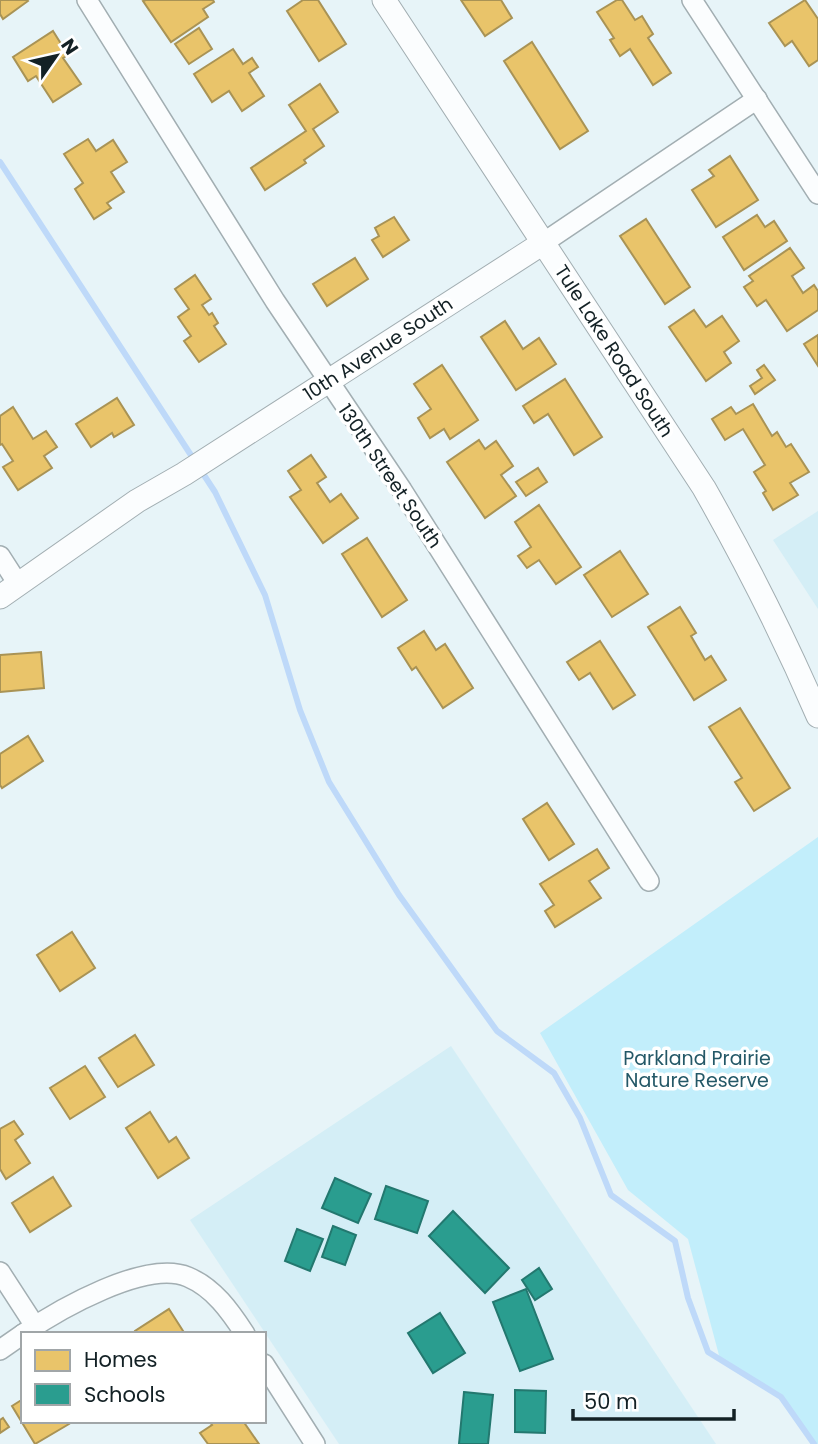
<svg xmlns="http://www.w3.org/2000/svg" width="818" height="1444" font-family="Poppins,sans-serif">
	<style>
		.built { fill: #d4eef6 }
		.green { fill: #c2eefb }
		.homes { fill: #e9c46a; stroke: #a99355; stroke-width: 2 }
		.schools { fill: #2a9d8f; stroke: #23786f; stroke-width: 2 }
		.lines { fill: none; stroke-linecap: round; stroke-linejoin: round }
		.stream { stroke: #bed9f9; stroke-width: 6 }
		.minor-casing { stroke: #a2aeb2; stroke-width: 22 }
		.tertiary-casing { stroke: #a2aeb2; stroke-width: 25 }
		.minor { stroke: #fbfdfe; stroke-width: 19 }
		.tertiary { stroke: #fbfdfe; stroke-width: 23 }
		.labels { text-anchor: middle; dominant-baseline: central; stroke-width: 7; stroke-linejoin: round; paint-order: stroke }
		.street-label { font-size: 19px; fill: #132125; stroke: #fff }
		.park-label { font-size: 19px; fill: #245867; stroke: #fff }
	</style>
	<rect width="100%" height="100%" fill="#e7f4f8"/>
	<g class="built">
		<path d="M818,511V609L773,540Z"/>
		<path d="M451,1046L716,1444H339L190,1220Z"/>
	</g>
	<path class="green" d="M818,837V1444H814L781,1397L720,1359L688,1239L628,1190L540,1033Z"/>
	<g class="homes">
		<path d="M0,0H27L28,1L3,19L0,14Z"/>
		<path d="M146,0H213L214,2L203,9L208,17L171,42L143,1Z"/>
		<path d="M303,0H318L346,44L319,61L287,11Z"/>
		<path d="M461,0H501L512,18L485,36Z"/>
		<path d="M617,0H622L635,20L642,16L653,34L648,38L671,73L653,85L630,49L620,56L610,40L614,38L597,12Z"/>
		<path d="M805,0L818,19V60L809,66L792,41L785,46L769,23Z"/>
		<path d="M199,28L212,49L189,64L175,44Z"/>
		<path d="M53,31L68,55L63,58L81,84L53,102L36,76L28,81L13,57Z"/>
		<path d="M532,42L588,131L560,149L504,61Z"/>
		<path d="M233,49L243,64L252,58L258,67L249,73L264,96L242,111L229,91L212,102L194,74Z"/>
		<path d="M320,84L338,112L313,129L324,146L304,160L306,163L265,190L251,168L306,131L289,105Z"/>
		<path d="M88,139L96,151L113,140L127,162L111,172L124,192L107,203L111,208L94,219L75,189L83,183L64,154Z"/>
		<path d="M730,156L758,200L716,227L692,190L714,176L709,170Z"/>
		<path d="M757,215L765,227L774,221L787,241L744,270L723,237Z"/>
		<path d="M394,217L409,240L383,257L372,240L379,236L375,228Z"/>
		<path d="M646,219L690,287L665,304L620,236Z"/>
		<path d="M790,248L804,268L792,276L803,293L814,285L818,291V310L787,331L766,300L757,306L744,287L753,281L749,276Z"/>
		<path d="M355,258L368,279L327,306L313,284Z"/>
		<path d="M195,275L211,299L202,305L209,315L212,313L218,323L214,326L226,344L199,362L184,341L191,336L178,317L189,309L175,289Z"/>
		<path d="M694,310L706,327L722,316L739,341L724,352L731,363L706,381L669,327Z"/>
		<path d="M505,321L523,349L539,338L556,364L516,390L481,337Z"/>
		<path d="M818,335V366L804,344Z"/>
		<path d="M442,365L478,420L450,439L444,429L430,438L418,418L431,409L414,384Z"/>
		<path d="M764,365L775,380L755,394L750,386L762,378L757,370Z"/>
		<path d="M565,379L602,437L574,455L548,414L534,423L523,406Z"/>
		<path d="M117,398L134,425L114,437L112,433L91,447L76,424Z"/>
		<path d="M753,404L772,436L777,432L786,447L791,444L809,472L790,483L798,495L773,510L763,493L766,491L754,472L765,465L743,429L725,440L712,419L731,407L736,414Z"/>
		<path d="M13,407L33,439L46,431L57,447L44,456L52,468L18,490L3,467L13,461L2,444L0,445V416Z"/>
		<path d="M479,440L485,449L496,441L513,466L501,475L516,496L485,518L447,462Z"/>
		<path d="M311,455L326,477L317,483L330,502L341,494L358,518L323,543L290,497L301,490L288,471Z"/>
		<path d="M538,468L547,482L526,496L516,482Z"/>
		<path d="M539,505L581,567L556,584L539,560L527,568L518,556L531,547L515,522Z"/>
		<path d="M367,538L407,600L382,617L342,554Z"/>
		<path d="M620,551L648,594L612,617L584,575Z"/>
		<path d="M680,607L696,633L691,636L705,660L711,656L726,680L694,700L648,627Z"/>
		<path d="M424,631L436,650L445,644L473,688L443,708L416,667L412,670L398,648Z"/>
		<path d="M600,641L635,695L613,709L590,673L579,680L567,662Z"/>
		<path d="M41,652L44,688L0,692V655Z"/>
		<path d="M740,708L790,788L754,811L735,782L742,778L709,727Z"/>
		<path d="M28,736L43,761L2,788L0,785V754Z"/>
		<path d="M547,803L574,844L549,860L523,819Z"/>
		<path d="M597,849L609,868L589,881L601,898L555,927L545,911L554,905L540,884Z"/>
		<path d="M72,932L95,968L60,991L37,955Z"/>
		<path d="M135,1035L154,1065L118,1087L99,1058Z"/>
		<path d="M85,1066L105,1097L70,1119L50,1088Z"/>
		<path d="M150,1112L169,1142L176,1137L189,1158L158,1178L126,1128Z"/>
		<path d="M14,1121L23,1134L15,1140L30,1163L6,1179L0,1169V1129Z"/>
		<path d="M53,1177L71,1206L30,1232L12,1203Z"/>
		<path d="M169,1309L185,1334H136L135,1331Z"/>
		<path d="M23,1399V1421H67L69,1424L35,1444L12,1406Z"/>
		<path d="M3,1418L9,1427L0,1433V1420Z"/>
		<path d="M209,1421H243L259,1444H208L200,1433L212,1425Z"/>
	</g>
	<g class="schools">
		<path d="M335,1178L371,1194L358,1223L322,1208Z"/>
		<path d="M386,1186L428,1201L417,1233L375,1219Z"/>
		<path d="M453,1211L509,1268L485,1293L429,1236Z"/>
		<path d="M333,1226L356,1235L345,1265L322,1257Z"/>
		<path d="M297,1229L323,1239L310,1271L285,1261Z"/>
		<path d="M539,1268L552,1289L535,1300L522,1280Z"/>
		<path d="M526,1289L553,1359L520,1371L493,1302Z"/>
		<path d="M440,1313L465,1353L433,1373L408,1333Z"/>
		<path d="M515,1390L546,1391L545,1433L515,1432Z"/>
		<path d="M464,1392L493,1395L488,1444H459Z"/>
	</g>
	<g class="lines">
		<path class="stream" d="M0,162L215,492L265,595L300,710L329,782L399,895L497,1031L554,1073L580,1118L611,1195L675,1241L688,1298L708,1352L781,1397L814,1444"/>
		<g class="minor-casing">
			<g id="minor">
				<path d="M87,0L275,301L402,490L649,881"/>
				<path d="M692,0L818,194"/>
				<path d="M543,243L757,99"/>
				<path d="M0,556L18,584"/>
				<path d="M0,1272L35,1326"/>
				<path d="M23,1334C58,1310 146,1259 188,1277C214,1288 230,1311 245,1334"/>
				<path d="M0,1350L23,1334"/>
				<path d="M264,1364L315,1444"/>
			</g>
		</g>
		<g class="tertiary-casing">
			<g id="tertiary">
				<path d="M384,0L704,488C746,562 784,637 818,716"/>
				<path d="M0,597L137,501L184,474L543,243"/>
			</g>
		</g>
		<use href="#minor" class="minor"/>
		<use href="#tertiary" class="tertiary"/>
	</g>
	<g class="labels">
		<g class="street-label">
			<text transform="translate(378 349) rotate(-33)">10th Avenue South</text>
			<text transform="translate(614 351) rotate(57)">Tule Lake Road South</text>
			<text transform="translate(390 476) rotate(56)">130th Street South</text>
		</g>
		<g class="park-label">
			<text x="697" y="1058">Parkland Prairie<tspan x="697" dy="22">Nature Reserve</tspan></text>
		</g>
	</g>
	<rect x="21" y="1332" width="245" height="91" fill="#ffffff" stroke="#a1a6a8" stroke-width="2"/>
	<rect x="35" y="1350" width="35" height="21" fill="#e9c46a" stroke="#a1a6a8" stroke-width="2"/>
	<text x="84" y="1367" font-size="21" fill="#132125">Homes</text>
	<rect x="35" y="1384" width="35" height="21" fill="#2a9d8f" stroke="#a1a6a8" stroke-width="2"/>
	<text x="84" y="1402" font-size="21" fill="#132125">Schools</text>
	<g transform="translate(56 56) rotate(56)" stroke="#ffffff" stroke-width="5" paint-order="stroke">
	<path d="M0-5L12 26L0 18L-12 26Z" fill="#132125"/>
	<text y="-10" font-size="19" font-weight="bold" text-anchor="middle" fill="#132125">N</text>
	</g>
	<path d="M573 1409v10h161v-10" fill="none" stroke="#132125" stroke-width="3.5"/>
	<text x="584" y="1409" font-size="21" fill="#132125" stroke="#ffffff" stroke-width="5" paint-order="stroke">50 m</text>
</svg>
